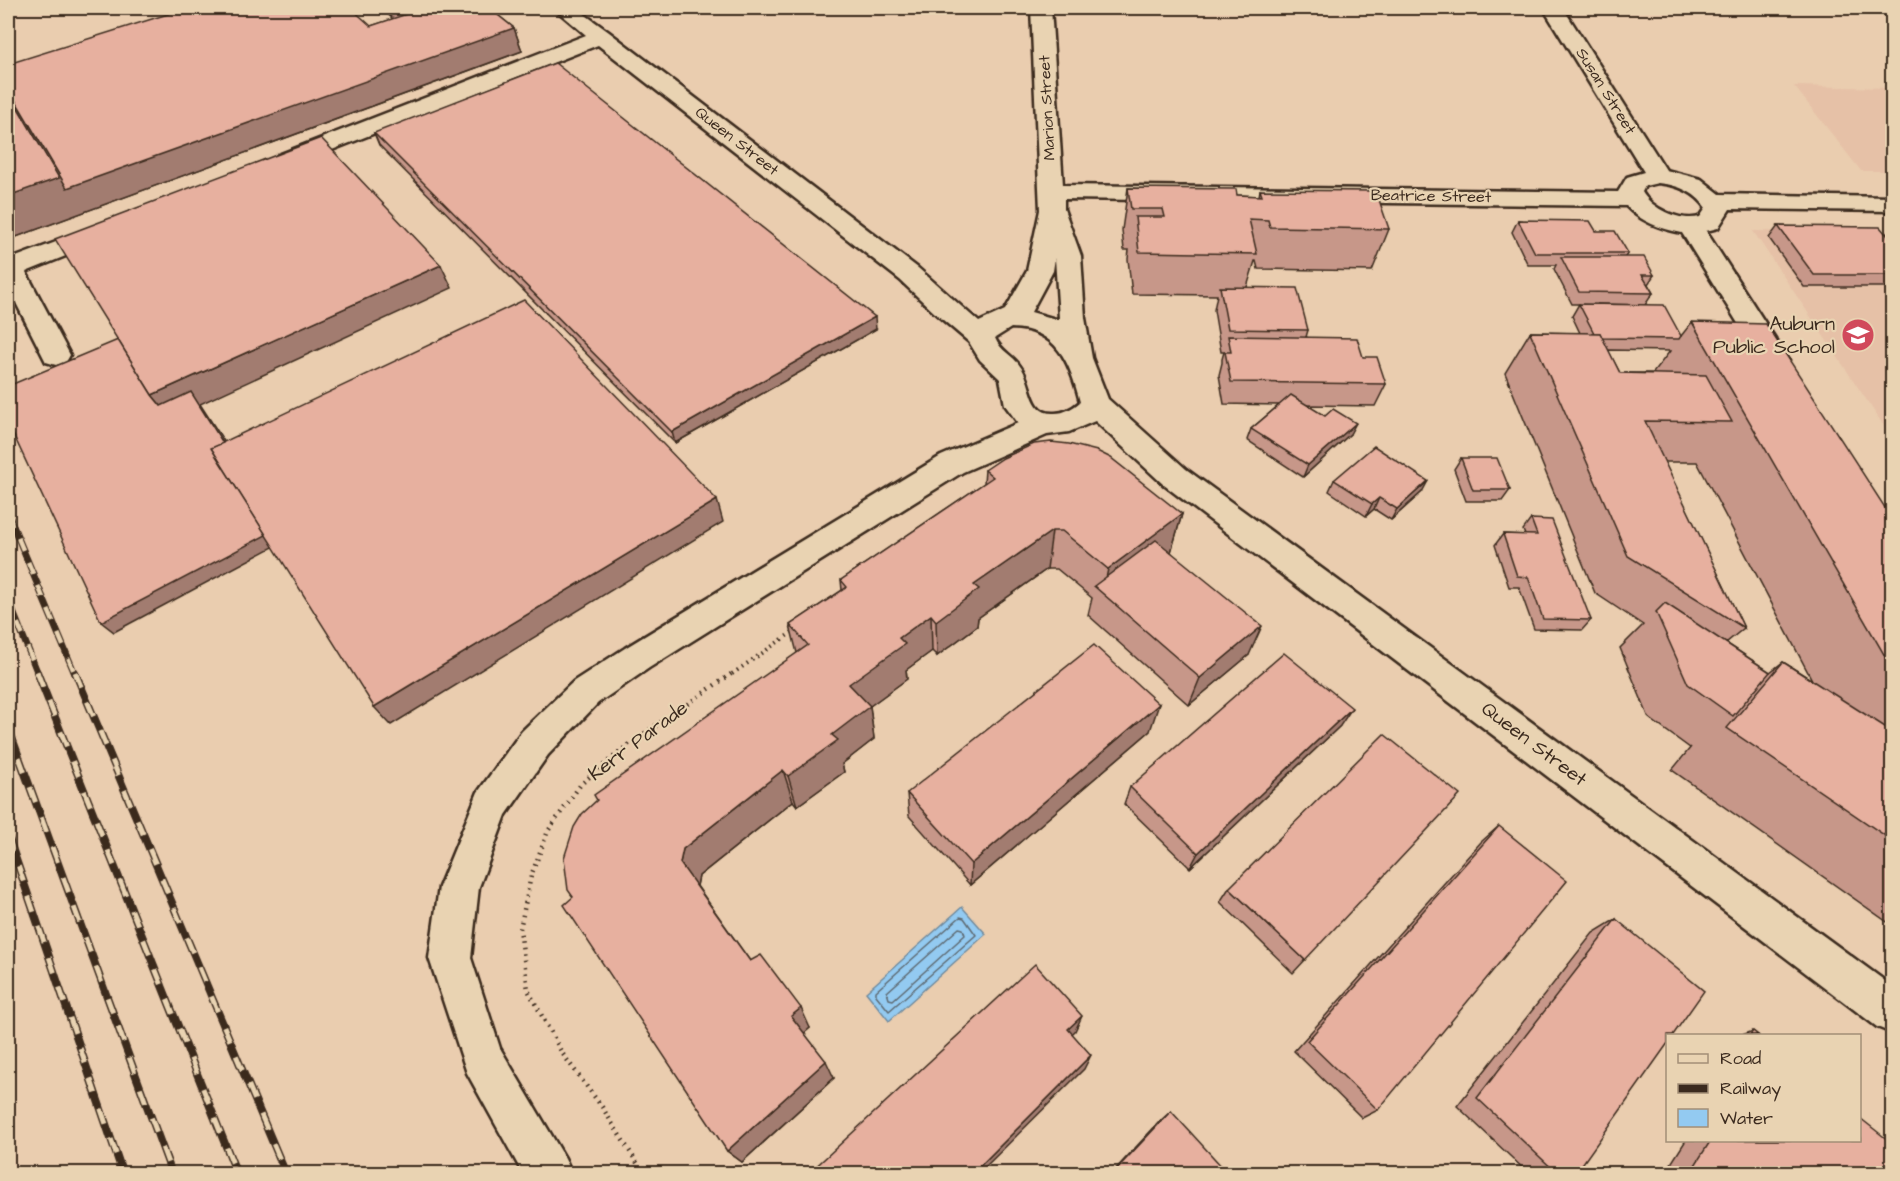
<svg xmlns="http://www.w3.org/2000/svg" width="1900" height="1181" font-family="'Architects Daughter',sans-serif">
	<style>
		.built { fill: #e6c1a7 }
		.water { fill: #93caf1; stroke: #708a9d; stroke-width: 1.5 }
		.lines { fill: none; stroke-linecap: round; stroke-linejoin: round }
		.shore { stroke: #5e6a72; stroke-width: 1.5 }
		.minor-casing { stroke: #3b2a1e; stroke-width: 5 }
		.path-far1 { stroke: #3b2a1e; stroke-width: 4; stroke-dasharray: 1.5 4.5; stroke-linecap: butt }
		.path { stroke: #3b2a1e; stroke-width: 4.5; stroke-dasharray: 1.5 5; stroke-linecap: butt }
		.minor { fill: #e9d3b2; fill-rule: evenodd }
		.rail-far1-casing { stroke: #3b2a1e; stroke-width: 7 }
		.rail-casing { stroke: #3b2a1e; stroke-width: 8 }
		.rail-far1 { stroke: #e9d3b2; stroke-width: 4.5; stroke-dasharray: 13; stroke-linecap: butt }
		.rail { stroke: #e9d3b2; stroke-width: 5; stroke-dasharray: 16; stroke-linecap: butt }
		.wall { fill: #c79789; stroke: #3b2a1e; stroke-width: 1.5; fill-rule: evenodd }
		.shaded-wall { fill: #a27b6f; stroke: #3b2a1e; stroke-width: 1.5 }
		.building { fill: #e7b09f; stroke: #3b2a1e; stroke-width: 1.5 }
		.labels { text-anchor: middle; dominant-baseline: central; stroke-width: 4.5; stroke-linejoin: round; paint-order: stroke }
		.far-street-label { font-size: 16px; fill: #3b2a1e; stroke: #e9d3b2 }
		.poi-label { font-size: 20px; fill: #3b2a1e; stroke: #e9d3b2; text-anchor: end }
		.street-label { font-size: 20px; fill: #3b2a1e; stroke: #e9d3b2 }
	</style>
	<rect width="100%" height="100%" fill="#eacdaf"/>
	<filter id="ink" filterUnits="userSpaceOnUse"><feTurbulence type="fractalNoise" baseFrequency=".0167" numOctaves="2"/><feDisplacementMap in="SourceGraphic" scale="12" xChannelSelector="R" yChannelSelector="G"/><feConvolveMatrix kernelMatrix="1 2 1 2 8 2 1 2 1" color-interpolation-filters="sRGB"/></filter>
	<g filter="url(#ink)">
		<g class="built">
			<path d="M1794,86L1892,88V171H1861Z"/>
			<path d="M1753,231L1892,233V438Z"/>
		</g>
		<path class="water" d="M962,907L986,934L889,1021L866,992Z"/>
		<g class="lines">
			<g class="shore">
				<path d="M960,917L964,918L976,935L889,1011L876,995V991Z"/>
				<path d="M959,928L963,929L965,935L893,1000L889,999L887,992Z"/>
			</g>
			<g class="minor-casing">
				<g id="minor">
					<path d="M554,8H576L609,32L918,268L979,322L1005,310L1027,271L1040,210L1031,8H1051L1063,185L1618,192L1627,177L1644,172L1543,8H1563L1666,170L1701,179L1720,194L1892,197V211L1730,209L1718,228L1706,231L1789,360L1785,367L1775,370L1765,367L1682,233C1661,229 1641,222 1626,206L1064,199V209L1081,256L1085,318L1092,358L1108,399L1186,469L1892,986V1033L1877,1027L1164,485L1095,421L1069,432L1047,435L963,472L649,668L598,703L548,755L506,815L479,887L471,958L500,1048L565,1158L572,1174H523L467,1073L429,958L439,887L478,792L522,731L574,681L625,648L941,456L1018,423L1005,405L1000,379L980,360L969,342L936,314L900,280L598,45L294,165L286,167L278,165L274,160L278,155L586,35ZM1658,183C1677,185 1695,191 1706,208L1700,217C1680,222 1652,209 1642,192L1645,186ZM1055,258L1059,318V320L1031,312L1053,271ZM1011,328C1057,329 1070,362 1080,402C1073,408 1065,413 1055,413C1028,415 1033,382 1020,366C1013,355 1000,351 995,338Z"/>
					<path d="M104,224L113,227L117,232L113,237L26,272L70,355L66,362L56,365L46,362L8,287V260Z"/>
				</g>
			</g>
			<path class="path-far1" d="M732,674L794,631"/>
			<path class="path" d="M644,1174L602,1107L562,1053L528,990L520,929L531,876L548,831L581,784L629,744L734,672"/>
			<use href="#minor" class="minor"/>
			<g class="rail-far1-casing">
				<g id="rail-far1">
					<path d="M8,514L75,674"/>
					<path d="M8,599L38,674"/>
				</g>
			</g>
			<g class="rail-casing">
				<g id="rail">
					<path d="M37,672L237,1174"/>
					<path d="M75,672L286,1174"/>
					<path d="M8,727L172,1174"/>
					<path d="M8,836L123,1174"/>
				</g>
			</g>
			<use href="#rail-far1" class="rail-far1"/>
			<use href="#rail" class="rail"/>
		</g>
		<g class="wall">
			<path d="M381,8H489L514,28L522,51L8,240V91L371,26L393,19Z"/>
			<path d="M374,133L876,329L675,443L379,145Z"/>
			<path d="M1128,188L1237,195L1259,196L1260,190L1389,229L1372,271L1258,269L1256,261H1255L1247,287L1308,330L1306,337L1363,357L1386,384L1375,406L1307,405L1350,434L1303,477L1247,440L1251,429L1279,405L1224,404L1219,375L1222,363V359L1224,352H1221L1214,310L1217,295L1132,294L1128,259L1129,250H1124L1122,230Z"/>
			<path d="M1518,220L1596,231L1628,253L1625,257L1654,275L1648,284L1653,293L1645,305L1597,304L1681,336L1692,322L1893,520V926L1672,770L1691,747L1690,748L1649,718L1620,648L1643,625L1595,593L1505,373L1530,332L1580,333L1572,316L1579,304H1572L1554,269L1556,265H1528L1512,232ZM1608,350L1670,351L1653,373H1620ZM1664,462H1697L1812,680L1783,662L1770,672L1726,643L1744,628Z"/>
			<path d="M1778,226L1886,234L1893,227V287H1804L1769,238Z"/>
			<path d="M1461,458L1510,490L1502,501H1466L1454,469Z"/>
			<path d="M985,470L1182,514L1171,552L1249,655L1189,705L1088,615L1092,598L1057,569H1047L978,618L977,626L937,656L932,651L906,670L907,679L870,706L874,739L842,764L844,772L797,806L793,801L699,876L697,886L750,961L810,1028L804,1033L834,1078L742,1162L727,1151L573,897L797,653L790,625L842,590L841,580L984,483Z"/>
			<path d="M1334,480L1422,492L1391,520L1374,509L1366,516L1329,491Z"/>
			<path d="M1531,519L1591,620L1582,630L1534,629L1519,587H1509L1495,545L1503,534L1525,535L1523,530Z"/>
			<path d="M1340,726L1190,868L1124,804L1130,787Z"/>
			<path d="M1150,731L970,885L909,816L907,793Z"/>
			<path d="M1499,826L1378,1110L1362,1118L1294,1051L1481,842Z"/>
			<path d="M1229,888L1305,960L1293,973L1220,902Z"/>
			<path d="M1616,919L1576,1173H1528L1457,1106L1593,933Z"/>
			<path d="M1753,1031L1758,1035H1742Z"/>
			<path d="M1171,1111L1220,1173H1112L1159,1122Z"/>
			<path d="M1686,1140H1860L1893,1173H1665Z"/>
		</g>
		<g class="shaded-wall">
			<path d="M403,8H469L408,32L399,9Z"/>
			<path d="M514,28L522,51L8,240V84Z"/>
			<path d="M441,265L452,288L200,404L240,466L277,545L114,632L101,622L171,418L152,395Z"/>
			<path d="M875,317L876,329L675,443L672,432Z"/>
			<path d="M1356,423L1350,434L1303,477L1308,465Z"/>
			<path d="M1428,481L1422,492L1391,520L1397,509Z"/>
			<path d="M1379,498L1374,509L1366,516L1372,504Z"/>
			<path d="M717,500L723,522L391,725L374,707Z"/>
			<path d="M1182,514L1171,552L1103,593L1108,569Z"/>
			<path d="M1052,531L1047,569L978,618L977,626L937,656L936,621L974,585Z"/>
			<path d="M931,615L932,651L906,670L907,679L870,706L874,739L842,764L844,772L797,806L788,776L832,735L849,684L899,638Z"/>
			<path d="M1262,626L1249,655L1189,705L1200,678Z"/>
			<path d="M1159,704L1150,731L970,885L971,864Z"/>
			<path d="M1352,708L1340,726L1190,868L1198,853Z"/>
			<path d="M783,770L793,801L699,876L696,890L680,863L683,849Z"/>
			<path d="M801,1008L810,1028L801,1036L791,1016Z"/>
			<path d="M1082,1016L1075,1031L1062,1043L1068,1029Z"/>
			<path d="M1091,1055L1084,1069L979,1173H973Z"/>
			<path d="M826,1061L834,1078L742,1162L727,1151Z"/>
		</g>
		<g class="building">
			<path d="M187,8H351L371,26L425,8H489L514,28L67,188L8,88V64Z"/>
			<path d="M555,63L875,317L672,432L374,133Z"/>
			<path d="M8,91L59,178L8,196Z"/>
			<path d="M321,138L441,265L152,395L55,239Z"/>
			<path d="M1128,188L1236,189L1237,195L1262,196L1260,190L1376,191L1389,229L1270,227L1268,220L1249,219L1257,254L1139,252L1135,217H1165L1163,209H1131Z"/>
			<path d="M1518,220L1590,221L1596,231H1615L1628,253H1535Z"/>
			<path d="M1778,226L1880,227L1893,242V275H1814Z"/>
			<path d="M1561,257H1644L1654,275H1642L1653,293L1579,292Z"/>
			<path d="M1220,287L1297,288L1308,330L1228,329Z"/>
			<path d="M524,300L717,500L374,707L211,448Z"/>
			<path d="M1579,304L1664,305L1681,336L1679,339L1602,338L1600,333H1594Z"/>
			<path d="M1692,322L1766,324L1893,520V670Z"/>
			<path d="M1530,332L1600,333L1620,373L1706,375L1732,422L1645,421L1744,628L1628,556Z"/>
			<path d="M1228,336L1357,338L1363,357H1377L1386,384L1231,382L1225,352H1231Z"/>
			<path d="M118,340L152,395L161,406L191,392L223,443L211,448L266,535L101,622L8,423V386Z"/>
			<path d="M1291,395L1325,416L1333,409L1356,423L1308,465L1251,429Z"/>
			<path d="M1051,442L1069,444L1097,451L1111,458L1182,514L1108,569L1062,531H1052L974,585L979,589L936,621L931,615L899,638L905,644L849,684L870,706L832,735L838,740L788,776L783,770L683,849L680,863L750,961L761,955L801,1008L791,1016L826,1061L727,1151L564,905L573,897L568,890L564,858L574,827L582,814L597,800L594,795L808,645L790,625L847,587L841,580L993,477L985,470L1003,458L1034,444Z"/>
			<path d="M1374,446L1428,481L1397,509L1379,498L1372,504L1334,480Z"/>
			<path d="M1461,458H1497L1510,490H1473Z"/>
			<path d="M1531,519L1552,520L1591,620L1543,619L1528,577L1517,576L1503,534L1537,535Z"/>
			<path d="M1156,540L1262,626L1200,678L1094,586Z"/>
			<path d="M1665,603L1770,672L1733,716L1688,684L1656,612Z"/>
			<path d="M1094,645L1159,704L971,864L907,793Z"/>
			<path d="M1284,653L1352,708L1198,853L1130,787Z"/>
			<path d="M1783,662L1893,732V841L1727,728Z"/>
			<path d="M1384,734L1460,795L1305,960L1229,888Z"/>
			<path d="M1499,826L1567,881L1378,1110L1307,1041Z"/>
			<path d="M1616,919L1704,991L1673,1035H1668V1043L1576,1173H1557L1477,1098Z"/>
			<path d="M1035,964L1082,1016L1068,1029L1091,1055L973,1173H809Z"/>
			<path d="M1753,1031L1758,1035H1750Z"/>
			<path d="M1171,1111L1224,1169L1220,1173H1113Z"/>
			<path d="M1860,1118L1893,1144V1173H1690L1711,1140H1860Z"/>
		</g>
	</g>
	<defs>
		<g id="school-disc" transform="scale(1.725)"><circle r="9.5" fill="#d1495b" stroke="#e9d3b2"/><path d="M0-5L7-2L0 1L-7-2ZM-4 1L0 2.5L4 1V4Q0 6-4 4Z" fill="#fff"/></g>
	</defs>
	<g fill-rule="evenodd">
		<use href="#school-disc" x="1858" y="335"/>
	</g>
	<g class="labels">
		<g class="far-street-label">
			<text transform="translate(1606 91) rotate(58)">Susan Street</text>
			<text transform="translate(1047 108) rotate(-93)">Marion Street</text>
			<text transform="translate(737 141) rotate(38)">Queen Street</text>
			<text transform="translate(1431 196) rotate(1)">Beatrice Street</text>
		</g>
		<g class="poi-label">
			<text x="1835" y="324">Auburn<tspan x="1835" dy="23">Public School</tspan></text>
		</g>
		<g class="street-label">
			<text transform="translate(638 741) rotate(-37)">Kerr Parade</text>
			<text transform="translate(1534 744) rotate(37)">Queen Street</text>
		</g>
	</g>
	<rect width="1900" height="1181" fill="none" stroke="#e9d3b2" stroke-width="30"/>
	<rect x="15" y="15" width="1870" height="1151" fill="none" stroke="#3b2a1e" stroke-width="2" filter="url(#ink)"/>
	<rect x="1666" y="1034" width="195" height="108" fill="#e9d3b2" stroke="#a38f77" stroke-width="1.5"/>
	<rect x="1678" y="1054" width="30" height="9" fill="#e9d3b2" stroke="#a38f77" stroke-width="1.5"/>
	<text x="1720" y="1064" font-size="18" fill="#3b2a1e">Road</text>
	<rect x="1678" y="1084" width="30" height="9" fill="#3b2a1e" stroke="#a38f77" stroke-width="1.5"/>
	<text x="1720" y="1094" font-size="18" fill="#3b2a1e">Railway</text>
	<rect x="1678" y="1109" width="30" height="18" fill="#93caf1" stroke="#a38f77" stroke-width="1.5"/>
	<text x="1720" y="1124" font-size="18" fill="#3b2a1e">Water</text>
</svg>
